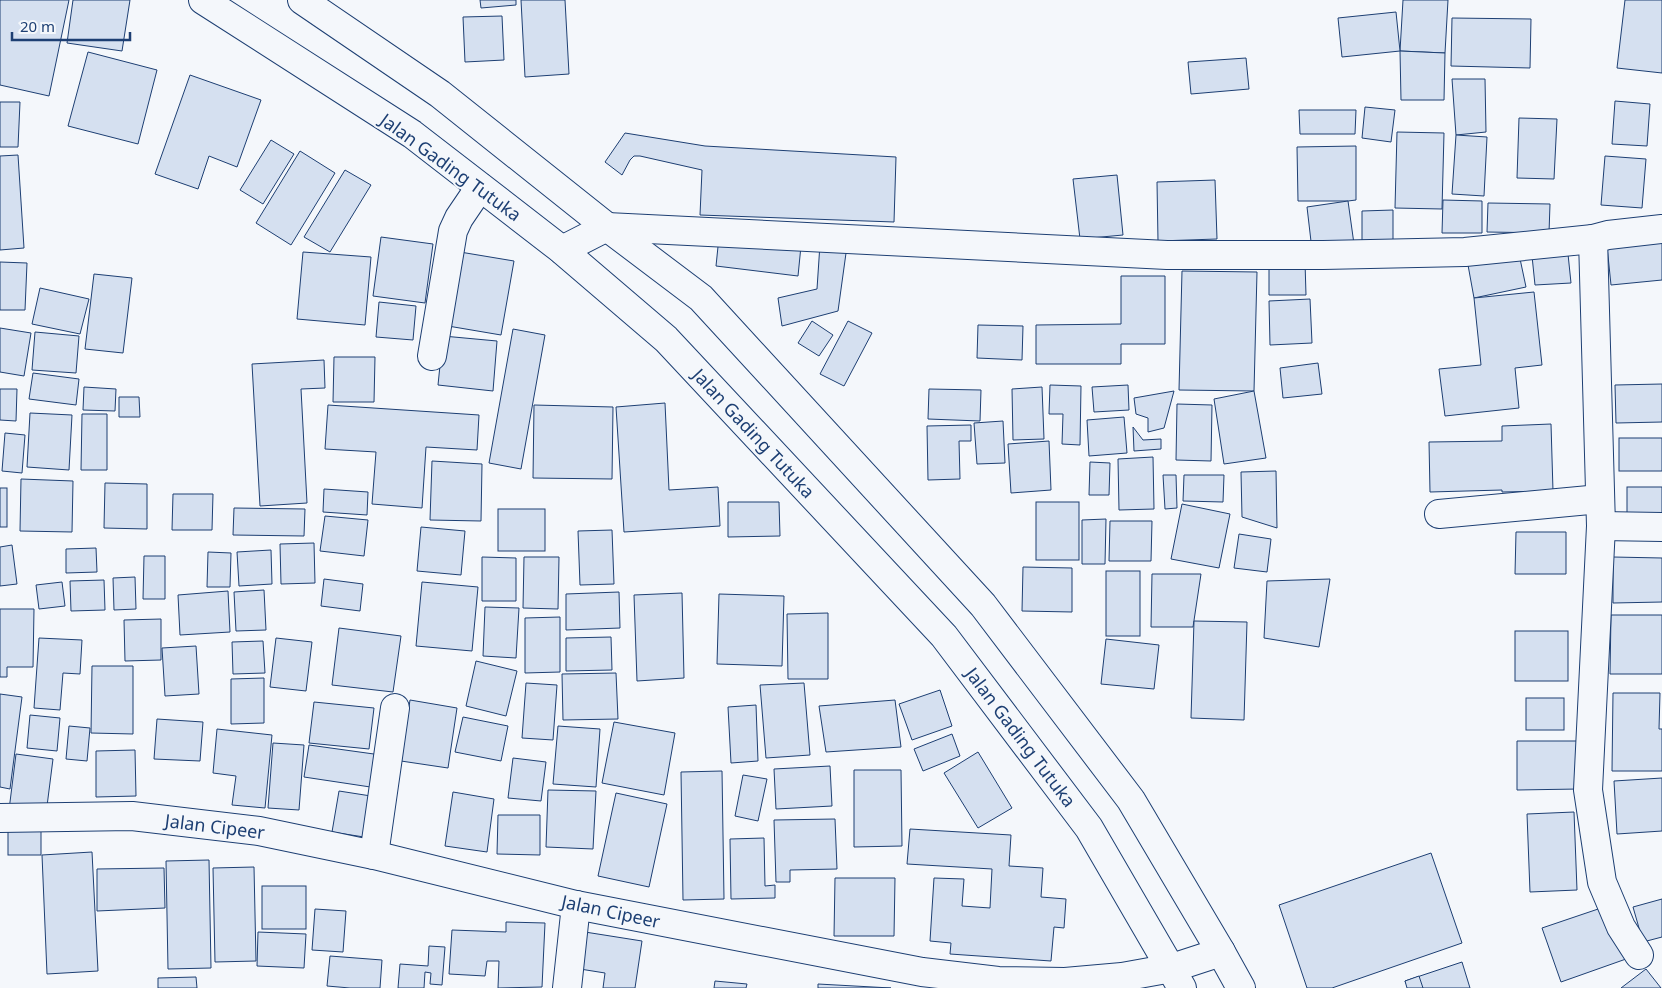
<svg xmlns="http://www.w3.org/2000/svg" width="1662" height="988" font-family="'Noto Sans',sans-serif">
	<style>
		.building { fill: #d5e0f0; stroke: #1d3f73 }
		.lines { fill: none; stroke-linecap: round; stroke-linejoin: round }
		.minor-casing { stroke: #1d3f73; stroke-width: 30 }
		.major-casing { stroke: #1d3f73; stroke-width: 30 }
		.minor { stroke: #f4f7fb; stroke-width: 28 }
		.major { stroke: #f4f7fb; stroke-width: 28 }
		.labels { text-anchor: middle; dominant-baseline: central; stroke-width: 4; stroke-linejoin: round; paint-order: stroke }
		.street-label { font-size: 18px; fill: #1d3f73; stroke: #f4f7fb }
	</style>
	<rect width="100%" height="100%" fill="#f4f7fb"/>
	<g class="building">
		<path d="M0,0H69L49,96L0,85Z"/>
		<path d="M73,0H130L122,51L67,43Z"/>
		<path d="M480,0H516V5L481,8Z"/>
		<path d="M521,0H565L569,74L525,77Z"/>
		<path d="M1403,0H1448L1445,53L1400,51Z"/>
		<path d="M1625,0H1662V73L1617,68Z"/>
		<path d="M1396,12L1400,51L1342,57L1338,18Z"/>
		<path d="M502,16L504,60L465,62L463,17Z"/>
		<path d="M1452,18L1531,19L1530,68L1451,66Z"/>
		<path d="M1400,51L1445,53L1444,100H1401Z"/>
		<path d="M88,52L157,70L138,144L68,126Z"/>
		<path d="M1246,58L1249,89L1191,94L1188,62Z"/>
		<path d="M190,75L261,100L237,167L209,156L198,189L155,174Z"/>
		<path d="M1452,79H1485L1486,132L1456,135Z"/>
		<path d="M1615,101L1650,104L1647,146L1612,144Z"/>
		<path d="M0,102H20L18,147H0Z"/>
		<path d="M1365,107L1395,110L1391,142L1362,138Z"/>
		<path d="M1299,110H1356L1355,134H1300Z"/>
		<path d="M1519,118L1557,119L1554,179L1517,178Z"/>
		<path d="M1397,132L1444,133L1442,209L1395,208Z"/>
		<path d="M625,133L705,146L896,157L894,222L700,215L702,170L640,156H634L630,160L622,175L605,162Z"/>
		<path d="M1456,135L1487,137L1484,196L1452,194Z"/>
		<path d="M271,140L294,154L263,204L240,190Z"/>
		<path d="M1356,146V200L1348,201H1298L1297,147Z"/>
		<path d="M300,151L335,173L291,245L256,223Z"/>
		<path d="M18,155L24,248L0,250V156Z"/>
		<path d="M1605,156L1646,159L1642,208L1601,205Z"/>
		<path d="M345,170L371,185L330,252L304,237Z"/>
		<path d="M1117,175L1123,235L1080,239L1073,179Z"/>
		<path d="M1215,180L1217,239L1158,241L1157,182Z"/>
		<path d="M1443,200L1482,201V233H1442Z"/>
		<path d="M1348,201L1354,244L1312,250L1307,207Z"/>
		<path d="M1488,203L1550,204L1549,233L1487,232Z"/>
		<path d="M1393,210V244L1362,245V211Z"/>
		<path d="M381,237L433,244L425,303L373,296Z"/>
		<path d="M719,237L801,246L798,276L716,266Z"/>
		<path d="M1662,240V280L1611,285L1607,246Z"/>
		<path d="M820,244L847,246L838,311L782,326L778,298L817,289Z"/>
		<path d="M303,252L371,257L365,325L297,319Z"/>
		<path d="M460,252L514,261L501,335L448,326Z"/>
		<path d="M1519,254L1526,287L1474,298L1468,265Z"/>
		<path d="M1568,254L1571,283L1535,285L1532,256Z"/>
		<path d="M0,262L27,263L25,310H0Z"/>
		<path d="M1269,262H1305L1306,295H1269Z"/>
		<path d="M1182,271L1257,272L1254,391L1179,390Z"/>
		<path d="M94,274L132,278L123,353L85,349Z"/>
		<path d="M1121,276H1165V344H1121V364H1036V325L1121,324Z"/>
		<path d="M40,288L89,299L80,334L32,324Z"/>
		<path d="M1534,292L1542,365L1515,368L1519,408L1445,416L1439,369L1481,365L1474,298Z"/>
		<path d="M1310,299L1312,343L1270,345L1269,301Z"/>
		<path d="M379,302L416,306L413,340L376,337Z"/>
		<path d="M812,321L833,335L819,356L798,343Z"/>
		<path d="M848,321L872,333L844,386L820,374Z"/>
		<path d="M978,325L1023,326L1022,360L977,358Z"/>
		<path d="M0,328L31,333L24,376L0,372Z"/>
		<path d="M513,329L545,335L521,469L489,463Z"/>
		<path d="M35,332L79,336L76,373L32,370Z"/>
		<path d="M443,336L497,341L493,391L438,385Z"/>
		<path d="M334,357H375L374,402H333Z"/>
		<path d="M324,360L325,388L301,389L307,503L260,506L252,364Z"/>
		<path d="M1318,363L1322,394L1283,398L1280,368Z"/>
		<path d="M33,373L79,379L76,405L29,399Z"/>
		<path d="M1662,384V422L1616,423L1615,385Z"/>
		<path d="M1050,385L1081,386L1080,445L1062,444L1063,414H1049Z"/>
		<path d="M1128,385L1129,410L1094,412L1092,387Z"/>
		<path d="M84,387L116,389L115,411L83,410Z"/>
		<path d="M1042,387L1044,439L1013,440L1012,389Z"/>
		<path d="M0,389H17L16,421L0,420Z"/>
		<path d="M929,389L981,390L980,421L928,419Z"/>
		<path d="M1174,391L1164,428L1148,432V418L1136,414L1134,398Z"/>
		<path d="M1254,391L1266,458L1224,464L1214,399Z"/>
		<path d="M119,397H139L140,417H119Z"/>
		<path d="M665,403L669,490L718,487L720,526L624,532L616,407Z"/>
		<path d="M1177,404L1212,405L1211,461L1176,460Z"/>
		<path d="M328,405L479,415L477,450L426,447L422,508L372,504L376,452L325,449Z"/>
		<path d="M534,405L613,407L612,479L533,478Z"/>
		<path d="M30,413L72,415L69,470L27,467Z"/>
		<path d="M82,414H107V470H81Z"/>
		<path d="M1124,417L1127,453L1089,456L1087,420Z"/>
		<path d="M1003,421L1005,463L977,464L974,423Z"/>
		<path d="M1551,424L1553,491L1502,492V490L1430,492L1429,442L1502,441V426Z"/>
		<path d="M971,425V441H959L960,479L928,480L927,426Z"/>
		<path d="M1133,427L1143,440L1161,439V449L1134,451Z"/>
		<path d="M5,433L25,435L22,473L2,471Z"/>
		<rect x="1619" y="438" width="43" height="33"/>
		<path d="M1049,441L1051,490L1011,493L1008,444Z"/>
		<path d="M1153,457L1154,509L1119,510L1118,459Z"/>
		<path d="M432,461L482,464L481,521L430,520Z"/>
		<path d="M1090,462L1110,463L1109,495H1089Z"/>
		<path d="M1276,471L1277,528L1242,517L1241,472Z"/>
		<path d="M1163,475H1176L1177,508L1165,509Z"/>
		<path d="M1184,475H1224L1223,502L1183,501Z"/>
		<path d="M21,479L73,481L72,532L20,531Z"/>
		<path d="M105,483L147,484V529L104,528Z"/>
		<rect x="1627" y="487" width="35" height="32"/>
		<rect x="0" y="488" width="7" height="39"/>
		<path d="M324,489L368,492L367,515L323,512Z"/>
		<path d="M173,494H213L212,530H172Z"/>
		<path d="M728,502H779L780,536L728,537Z"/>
		<rect x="1036" y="502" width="43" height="58"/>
		<path d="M1182,504L1230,514L1219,568L1171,559Z"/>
		<path d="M234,508L305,509L304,536L233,535Z"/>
		<rect x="498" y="509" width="47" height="42"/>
		<path d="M325,516L368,520L364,556L320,551Z"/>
		<path d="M1106,519L1105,564H1082V520Z"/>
		<path d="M1110,521H1152L1151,561H1109Z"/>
		<path d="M421,527L465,531L461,575L417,571Z"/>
		<path d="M612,530L614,584L580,585L578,531Z"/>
		<path d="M1516,532H1566V574H1515Z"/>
		<path d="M1239,534L1271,539L1267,572L1234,568Z"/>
		<path d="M314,543L315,583L281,584L280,544Z"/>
		<path d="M12,545L17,584L0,586V547Z"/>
		<path d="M96,548L97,572L66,573V549Z"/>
		<path d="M271,550L272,584L239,586L237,552Z"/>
		<path d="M208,552L231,553L230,587H207Z"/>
		<path d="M144,556H165V599H143Z"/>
		<path d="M482,557L516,558V601H482Z"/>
		<path d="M524,557H559L558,609L523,608Z"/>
		<path d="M1613,557L1662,558V602L1613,603Z"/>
		<path d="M1023,567L1072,568V612L1022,611Z"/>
		<rect x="1106" y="571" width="34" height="65"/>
		<path d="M1152,574H1201L1193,627H1151Z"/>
		<path d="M135,577L136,609L114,610L113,578Z"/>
		<path d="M324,579L363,584L360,611L321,606Z"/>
		<path d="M1330,579L1319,647L1264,638L1267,581Z"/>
		<path d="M104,580L105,610L71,611L70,581Z"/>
		<path d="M62,582L65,606L39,609L36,585Z"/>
		<path d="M422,582L478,587L472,651L416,646Z"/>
		<path d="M264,590L266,630L236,631L234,592Z"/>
		<path d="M228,591L230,632L180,635L178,595Z"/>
		<path d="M619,592L620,628L566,630V594Z"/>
		<path d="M682,593L684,678L637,681L634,595Z"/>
		<path d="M719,594L784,596L782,666L717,664Z"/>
		<path d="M485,607L519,608L516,658L483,656Z"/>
		<path d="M0,609H34L33,667H7V677H0Z"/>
		<path d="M828,613V679H788L787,614Z"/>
		<path d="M1611,615H1662V674H1610Z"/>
		<path d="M560,617V672L525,673V618Z"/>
		<path d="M161,619V660L125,661L124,620Z"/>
		<path d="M1194,621L1247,622L1244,720L1191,718Z"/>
		<path d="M339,628L401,636L393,692L332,685Z"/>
		<rect x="1515" y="631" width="53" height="50"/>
		<path d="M611,637L612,670L566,671V638Z"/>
		<path d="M39,638L82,640L80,674L63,673L60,710L34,708Z"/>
		<path d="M276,638L312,642L306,691L270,687Z"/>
		<path d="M1106,639L1159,645L1154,689L1101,684Z"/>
		<path d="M263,641L265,673L233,674L232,642Z"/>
		<path d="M196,646L199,694L165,696L162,648Z"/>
		<path d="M476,661L517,671L506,716L466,706Z"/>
		<path d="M92,666H133V734L91,733Z"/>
		<path d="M616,673L618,719L563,720L562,674Z"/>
		<path d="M264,678V723L231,724V679Z"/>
		<path d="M526,683L557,685L553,740L522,738Z"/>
		<path d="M804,683L810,755L766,758L760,685Z"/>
		<path d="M940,690L952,726L912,740L899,704Z"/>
		<path d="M1613,693H1660L1659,729H1662V771H1612Z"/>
		<path d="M0,694L22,697L10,789L0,787Z"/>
		<rect x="1526" y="698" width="38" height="32"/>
		<path d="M410,700L457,708L448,768L401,761Z"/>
		<path d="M895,700L901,747L826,752L819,706Z"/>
		<path d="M314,702L374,708L369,749L309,743Z"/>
		<path d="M756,705L758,761L731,763L728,707Z"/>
		<path d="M30,715L60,718L57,751L27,748Z"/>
		<path d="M463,717L508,726L501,761L455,752Z"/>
		<path d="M157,719L203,722L200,761L154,759Z"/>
		<path d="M614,722L675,733L664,795L602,783Z"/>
		<path d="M69,726L90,728L87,761L66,759Z"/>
		<path d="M558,726L600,729L596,787L553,784Z"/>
		<path d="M217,729L272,735L265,808L232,805L236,776L213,773Z"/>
		<path d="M952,734L960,756L923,771L914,749Z"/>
		<path d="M1517,741H1579V789L1517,790Z"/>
		<path d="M273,743L304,745L299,810L268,808Z"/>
		<path d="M309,745L381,755L377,788L304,777Z"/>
		<path d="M135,750L136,796L96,797V751Z"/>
		<path d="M978,752L1012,808L978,828L944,773Z"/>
		<path d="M16,754L53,759L46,814L9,810Z"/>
		<path d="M513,758L546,762L541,801L508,798Z"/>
		<path d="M830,766L832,806L776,809L774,769Z"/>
		<path d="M854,770H901L902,846L854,847Z"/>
		<path d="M722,771L724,899L683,900L681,772Z"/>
		<path d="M743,775L767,779L758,821L735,816Z"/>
		<path d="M1662,778V831L1617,834L1614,781Z"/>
		<path d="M548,790L596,791L593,849L546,847Z"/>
		<path d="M339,791L371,796L364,837L332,832Z"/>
		<path d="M453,792L494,799L487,852L445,846Z"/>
		<path d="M616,793L667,804L649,887L598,876Z"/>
		<path d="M1574,812L1577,890L1530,892L1527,814Z"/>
		<path d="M498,815H540V855L497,854Z"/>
		<path d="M835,819L837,869L790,870V882H776L774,820Z"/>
		<rect x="8" y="824" width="33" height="31"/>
		<path d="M910,829L1011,835L1009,866L1043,868L1041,897L1066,899L1064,928L1054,927L1051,961L950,954L951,943L930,941L934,878L964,879L962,906L990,908L992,869L907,864Z"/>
		<path d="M764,838L765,886L775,885V898L731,899L730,839Z"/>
		<path d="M92,852L98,971L47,974L42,855Z"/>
		<path d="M1431,853L1462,943L1332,988H1307L1279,905Z"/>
		<path d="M209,860L211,968L168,969L166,861Z"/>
		<path d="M254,867L256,961L215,962L213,868Z"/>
		<path d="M164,868L165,908L97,911V869Z"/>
		<path d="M835,878H895L894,936H834Z"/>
		<rect x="262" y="886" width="44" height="43"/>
		<path d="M1662,899V937L1643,942L1633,907Z"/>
		<path d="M1607,906L1626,959L1561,982L1542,928Z"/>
		<path d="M315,909L346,911L343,952L312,950Z"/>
		<path d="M506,922L545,923L542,987L498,988L499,961H487L485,976L449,974L452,930L506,932Z"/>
		<path d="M258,932L306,934L304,968L257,966Z"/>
		<path d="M585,932L642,941L635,988H603L605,973L580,969Z"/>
		<path d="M429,946L445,947L442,985L430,984L431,973L425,972L424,988H398L400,964L428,966Z"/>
		<path d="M330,956L382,960L380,988H350L327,986Z"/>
		<path d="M1462,962L1470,988H1408L1405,981Z"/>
		<path d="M1646,969L1661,988H1621Z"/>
		<path d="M1419,976L1423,988H1407L1405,981Z"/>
		<path d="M196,977L197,988H158V978Z"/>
		<path d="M715,981L747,984L746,988H714Z"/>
		<path d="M818,984L891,988H818Z"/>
	</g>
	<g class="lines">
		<g class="minor-casing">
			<g id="minor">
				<path d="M1593,239L1601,526L1588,790L1602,882L1621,927L1639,955"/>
				<path d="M562,250L607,227L1167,255H1323L1465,252L1593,239L1608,235L1662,229"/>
				<path d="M432,356L453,231L459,218L480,187"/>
				<path d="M1439,514L1600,499"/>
				<path d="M1601,526L1662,527"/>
				<path d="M0,818L132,816L259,831L374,855L576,905L922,972L998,981L1065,982L1122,977L1172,968L1221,952"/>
				<path d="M374,855L395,708"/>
				<path d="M567,988L576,905"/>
			</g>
		</g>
		<g class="major-casing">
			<g id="major">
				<path d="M203,0L412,134L562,250L666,339L944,636L1089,828L1182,988"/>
				<path d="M302,0L440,94L607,227L701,298L983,605L1131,800L1221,952L1241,988"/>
			</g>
		</g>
		<use href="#minor" class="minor"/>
		<use href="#major" class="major"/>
	</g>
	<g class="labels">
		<g class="street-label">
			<text transform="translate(451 167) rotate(36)">Jalan Gading Tutuka</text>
			<text transform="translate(754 433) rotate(47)">Jalan Gading Tutuka</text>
			<text transform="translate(1021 737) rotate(53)">Jalan Gading Tutuka</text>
			<text transform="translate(215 826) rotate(7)">Jalan Cipeer</text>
			<text transform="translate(611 911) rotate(12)">Jalan Cipeer</text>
		</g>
	</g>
	<path d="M12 32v8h118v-8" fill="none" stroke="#1d3f73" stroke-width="2.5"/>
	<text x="20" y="32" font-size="15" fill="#1d3f73" stroke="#f4f7fb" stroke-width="4" paint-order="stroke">20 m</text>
</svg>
